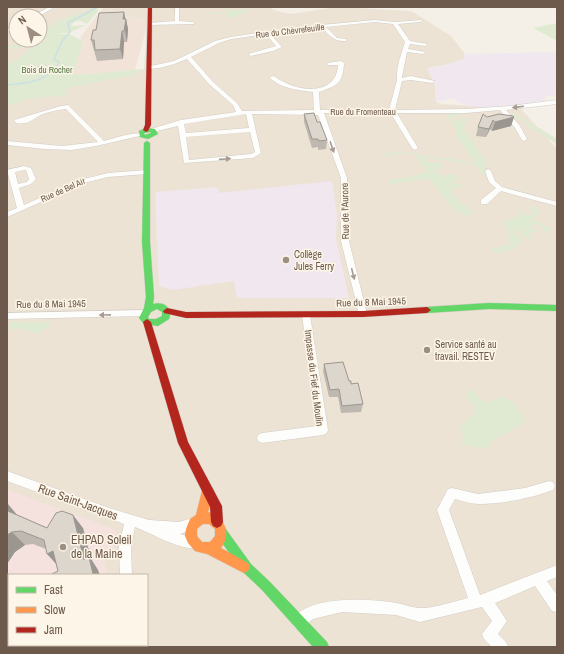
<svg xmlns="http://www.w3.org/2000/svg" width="564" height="654" font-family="'Archivo Narrow',sans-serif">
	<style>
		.residential { fill: #ede3d5; fill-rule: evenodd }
		.commercial { fill: #f2e3d8 }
		.education { fill: #f1e7ef }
		.medical { fill: #f5e2df }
		.green { fill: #e0ead3 }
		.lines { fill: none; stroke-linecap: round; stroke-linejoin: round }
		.stream { stroke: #cbe0e2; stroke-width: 1.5 }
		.street-casing { stroke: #d2ccc5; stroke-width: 1 }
		.fast-casing { stroke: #d3ccc4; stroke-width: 1 }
		.slow-casing { stroke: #d3ccc4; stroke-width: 1 }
		.jam-casing { stroke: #d3ccc4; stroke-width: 1 }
		.street { fill: #fdfdfb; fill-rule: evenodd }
		.fast { fill: #63d668; fill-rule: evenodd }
		.slow { fill: #ff974d; fill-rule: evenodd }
		.jam { fill: #b3261e; fill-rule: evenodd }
		.wall { fill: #beb8b0 }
		.shaded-wall { fill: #9b9690 }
		.building { fill: #ddd6cd; stroke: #9b9690 }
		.oneway { fill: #a79b92 }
		.poi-dot { fill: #9d8e82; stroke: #fdf6e8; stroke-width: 1.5 }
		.labels { text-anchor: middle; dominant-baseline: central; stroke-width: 3; stroke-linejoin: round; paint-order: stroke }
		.far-street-label { font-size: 9px; fill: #6e5a4c; stroke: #fdf6e8 }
		.far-park-label { font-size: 9px; fill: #547948; stroke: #fdf6e8 }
		.street-label { font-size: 10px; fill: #6e5a4c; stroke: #fdf6e8 }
		.poi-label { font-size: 10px; fill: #6e5a4c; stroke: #fdf6e8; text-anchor: start }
		.near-street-label { font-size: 12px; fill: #6e5a4c; stroke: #fdf6e8 }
		.near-poi-label { font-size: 12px; fill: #6e5a4c; stroke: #fdf6e8; text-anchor: start }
	</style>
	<rect width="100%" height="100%" fill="#f4f0e7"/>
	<g class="residential">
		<path d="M7,7H100L47,34L11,65L7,66ZM16,16H40V40H16Z"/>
		<path d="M104,7H269L274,10L290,14L337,7L411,11L451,36L465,54L463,59L445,65L427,68L435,84L436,102L441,104L521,109L557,149V647H53L49,645H147V575H9L7,620V103L144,69L147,22L142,19L98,14Z"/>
	</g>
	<path class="commercial" d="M98,14L142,19L148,22L135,70L73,75L83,41L80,38Z"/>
	<g class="education">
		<path d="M557,52V95L546,96V101L499,108L466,106L464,104L458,103L454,98L436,102L435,84L427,68L445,65L463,59L465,54Z"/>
		<path d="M332,181L337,215L336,239L349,298H237L234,281L172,290L159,286L155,192L218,187L219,193Z"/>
	</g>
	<path class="medical" d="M7,490L116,530L117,543L104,563L108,575H9V645H117L115,647H7Z"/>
	<g class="green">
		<path d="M226,7H230V11L246,9L250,11L234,17L229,18L227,14H212V12L227,13Z"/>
		<path d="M92,8L99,10L87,24L80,21L74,22L71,26L86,25L69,33H57L71,35L83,41L73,75L144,69L134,75L68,88L67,95L21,100L20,103L7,105V62L15,60L9,66H10L31,47L7,49V46L37,42L43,36L40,34V28L47,27L79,12L86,13Z"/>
		<path d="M557,23V41L533,28Z"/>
		<path d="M453,113H463L465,115L451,116V118L461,122L462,117L467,119L463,127L487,163L485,174L480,173L477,166C460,163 443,158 425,159L426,162L441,163L442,169H433V171L437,172L443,177L453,173L459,177L454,180L456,184L463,185L464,187L451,189L453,194L473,213L467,216L453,209L430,179L389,184L388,180L414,176L426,171L415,154L405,153L383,156L381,154L394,152H411L424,156L453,159L476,164L456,136V129L447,115Z"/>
		<path d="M511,113L518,115L557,139V144L529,127L522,120L514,117Z"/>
		<path d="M532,206H535L539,211L537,215L533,217L532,221H539L542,224L550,227L547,233L543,232V229L538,224L531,226L529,228L538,229L540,231L532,232L533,239L526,238L516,229L514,231L521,240L515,249L497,253L491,250L493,248L511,244L506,233L508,232L503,223L504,221L520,215L517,210L524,212V214L533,215L530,208Z"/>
		<path d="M11,322H50L49,326L37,334L23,329H9L8,327Z"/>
		<path d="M470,390L475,391L478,397L488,403L500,396L513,401L526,422L492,441L489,449L462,445L463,436L459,426L474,414L473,404L466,397Z"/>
	</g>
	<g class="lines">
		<path class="stream" d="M7,85C27,83 49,82 59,62L54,59L62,41L70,32L68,23L98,7"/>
		<g class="street-casing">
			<g id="street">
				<path d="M49,7H55L39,16H33Z"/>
				<path d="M175,7H179V21L192,22H194V24L149,25L147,24L149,23L175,21Z"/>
				<path d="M375,20L395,22L422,20V21L420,22L398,24L410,41L428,44L425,46L410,44L408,49L426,52L423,54L407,52L402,77V78L411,76L435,81L432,83L411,80L402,81L395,110L466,109L510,106L557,100V104L506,110L520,126L527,139L524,141L522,140L515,128L500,110L466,113H397L418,148L415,150L412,148L391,114L324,113L347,178L349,241L367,314L363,317L359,314L341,241V178L318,115L252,114L261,153L253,158L184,163L178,126L153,132L150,130L151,129L181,120L236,112L233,105L209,84L187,59C177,63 155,72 146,67L174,61L215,41L231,37L299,27ZM375,22L393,24L405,42L399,61L397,72V80L389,110H320L319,92C337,86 343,83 344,63L341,61L327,63V65H338C336,99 293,91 274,76L269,77C281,89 298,90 313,92L314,110L242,111L237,103L213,82L191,57L219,43L231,39L266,34L276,46L248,54L251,56L273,51L282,47L270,34L321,27C329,35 334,42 346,41V39L337,38L326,27ZM246,114L249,128L186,133L184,124ZM250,132L255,152L251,154L189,160L186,137Z"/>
				<path d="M16,25V28L7,32V29Z"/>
				<path d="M68,105L104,141C112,139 137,130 144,135L96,146L72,150L44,149L7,145V141L62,146L98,142L66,109C61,109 43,113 39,116C30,121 28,125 16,123L14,120L61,106Z"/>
				<path d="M24,166L31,168L36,179L31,184L19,188L24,205L80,180L108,173L146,170L149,172L146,174L108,177L84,183L7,217V212L17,208L7,170ZM24,170H26L29,179L27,182L18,184L15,172Z"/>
				<path d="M488,169L491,171L495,181L502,187L557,202V206L501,191L487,204H481V200L496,188L489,182L485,171Z"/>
				<path d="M144,310L148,313L144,316L7,319V313Z"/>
				<path d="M306,312L310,315L328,430L327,433L323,435L262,443L258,441L257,438L258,435L262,433L317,426L302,315Z"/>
				<path d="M7,471L109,508L149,520L179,522L195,517L199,519L201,523L199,527L180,534L198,539L200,543L198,547C184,553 149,532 135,527L131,547L132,575H120L119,547L124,524L7,481Z"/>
				<path d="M549,481L553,482L555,486L553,490C531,498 503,504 479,504C472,504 462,501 455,499L449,510L480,595L557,565V577L547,581L557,595V612L552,611L535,586L495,603L507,621L498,634L506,642L508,647H492L484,639L482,634L492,621L482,607L420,622L396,615L342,612L313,619L299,629L294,627L292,622C304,594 371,599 396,603C404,604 412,608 420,608C430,609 456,601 468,598L437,510L448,489L452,488L478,494L525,488Z"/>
				<path d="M147,641L150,647H136L135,645H147Z"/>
			</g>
		</g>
		<g class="fast-casing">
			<g id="fast">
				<path d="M147,128L155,129L158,134L148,139L140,137L139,131ZM151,132V133L145,135L144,133Z"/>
				<path d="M147,141L150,143V242L154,297L153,304C164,301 173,308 169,319L158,326L144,324L139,318L144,308L146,297L142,242L144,143ZM157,309L162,312V316L156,319H149L148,317L151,312Z"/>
				<path d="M489,303L557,305V311L489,309L427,313L423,310L427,307Z"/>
				<path d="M221,526L225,528L251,564L270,582L327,642L329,647H313L262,590L243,572L217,536L215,532L217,528Z"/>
			</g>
		</g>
		<g class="slow-casing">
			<path id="slow" d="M208,486L212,487L214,491L208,512C225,517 232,534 221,548L248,563L250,567L248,571L244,573L240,571L207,554L195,551L188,543L185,536L186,529L190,519L196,515L202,491L204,487ZM203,524H209L215,529V536L210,542H202L197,536V529Z"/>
		</g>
		<g class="jam-casing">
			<g id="jam">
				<path d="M148,7H152L151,125L148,131L146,132L143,130L145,125Z"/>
				<path d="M427,307L431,310L427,313L363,317L186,318L164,313L163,311L167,308L186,312L363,311Z"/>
				<path d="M147,319L151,322L188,442L222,506L223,522L221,526L217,528L213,526L211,522L210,507L178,443L143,322Z"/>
			</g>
		</g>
		<use href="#street" class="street"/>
		<use href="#fast" class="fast"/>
		<use href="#slow" class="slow"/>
		<use href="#jam" class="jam"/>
	</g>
	<g class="wall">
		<path d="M126,19L128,29L127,42H124L123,59L97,61L91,40L96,30Z"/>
		<path d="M304,114L317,122L327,140L326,149L318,150V147L312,148L304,122Z"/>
		<path d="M487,117H514L511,126L492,131L490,129L486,137L476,136L478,127Z"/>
		<path d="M324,364L351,384L363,404L361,412L341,413L338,397H329L323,371Z"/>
		<path d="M7,503L17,515L47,528H83L91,559L98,570L58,571L56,564L46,549L33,544L25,545L15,552L7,564Z"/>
		<path d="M59,645H88L87,647H63Z"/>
	</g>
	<g class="shaded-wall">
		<path d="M124,12L126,22V19L128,29L127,42L123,19Z"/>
		<path d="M122,31L124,42L123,59L120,49Z"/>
		<path d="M514,117L511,126L492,131L495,122Z"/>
		<path d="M493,120L490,129L486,137L489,129Z"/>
		<path d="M7,503L17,515L8,511L7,508Z"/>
		<path d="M73,515L83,528L91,559L98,570L100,575H90L84,560Z"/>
		<path d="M12,532L25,545L15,552L7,564V535Z"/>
		<path d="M53,551L58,566L47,554Z"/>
		<path d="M72,645H88L87,647H71Z"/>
	</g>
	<g class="building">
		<path d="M124,12L123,19H126L124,31H122L120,49L95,50L94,40H91L93,30H96L99,13Z"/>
		<path d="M314,113L317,122H320L327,140L319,141L318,139H312L304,114Z"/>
		<path d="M483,114L487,117L499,114L513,116L514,117L495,122L493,120L489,129L478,127Z"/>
		<path d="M343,362L349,381H351V384L358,383L363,404L342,406L339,389L330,390L324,364Z"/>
		<path d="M7,508L8,511L47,528L56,513L62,511L73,515L84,560L89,557L93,574L90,575H52V574L58,571L53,551L47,554L44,540L21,531L12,532L7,535Z"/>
		<path d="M66,645H72L71,647Z"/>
	</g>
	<defs><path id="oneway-solid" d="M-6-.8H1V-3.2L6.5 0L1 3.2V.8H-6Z"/></defs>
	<g class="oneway">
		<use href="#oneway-solid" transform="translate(518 107) rotate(173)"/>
		<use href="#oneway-solid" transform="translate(332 147) rotate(71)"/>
		<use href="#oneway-solid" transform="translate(225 159) rotate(-4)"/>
		<use href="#oneway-solid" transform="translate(353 274) rotate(76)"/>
		<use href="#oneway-solid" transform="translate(105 315) rotate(179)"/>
	</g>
	<g class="poi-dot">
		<circle cx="286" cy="260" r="4"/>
		<circle cx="427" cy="350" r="4"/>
		<circle cx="63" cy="547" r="4"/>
	</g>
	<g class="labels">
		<g class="far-street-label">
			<text transform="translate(290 31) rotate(-7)">Rue du Chèvrefeuille</text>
			<text x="363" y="112">Rue du Fromenteau</text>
			<text transform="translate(63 190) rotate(-24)">Rue de Bel Air</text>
		</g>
		<g class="far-park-label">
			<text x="47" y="70">Bois du Rocher</text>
		</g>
		<g class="street-label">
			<text transform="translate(345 211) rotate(-91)">Rue de l'Aurore</text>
			<text transform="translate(371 302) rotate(-2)">Rue du 8 Mai 1945</text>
			<text transform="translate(51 304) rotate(-1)">Rue du 8 Mai 1945</text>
			<text transform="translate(314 378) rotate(83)">Impasse du Fief du Moulin</text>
		</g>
		<g class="poi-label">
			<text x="294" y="254">Collège<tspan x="294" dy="12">Jules Ferry</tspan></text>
			<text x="435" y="344">Service santé au<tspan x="435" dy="12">travail. RESTEV</tspan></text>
		</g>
		<g class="near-street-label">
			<text transform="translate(78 502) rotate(20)">Rue Saint-Jacques</text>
		</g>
		<g class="near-poi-label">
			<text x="71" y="540">EHPAD Soleil<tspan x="71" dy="14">de la Maine</tspan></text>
		</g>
	</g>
	<rect width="564" height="654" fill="none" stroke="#6e5a4c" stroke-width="16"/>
	<rect x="8" y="574" width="140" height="72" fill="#fdf6e8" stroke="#c4b8aa"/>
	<rect x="16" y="587" width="20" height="6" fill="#63d668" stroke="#c4b8aa"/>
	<text x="44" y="594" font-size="12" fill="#6e5a4c">Fast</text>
	<rect x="16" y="607" width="20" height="6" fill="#ff974d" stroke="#c4b8aa"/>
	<text x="44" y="614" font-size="12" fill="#6e5a4c">Slow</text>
	<rect x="16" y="627" width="20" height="6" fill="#b3261e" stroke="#c4b8aa"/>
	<text x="44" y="634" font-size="12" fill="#6e5a4c">Jam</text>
	<g transform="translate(28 28) rotate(324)"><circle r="19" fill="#fdf6e8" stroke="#c4b8aa"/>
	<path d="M0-3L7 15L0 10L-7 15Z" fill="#9d8e82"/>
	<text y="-6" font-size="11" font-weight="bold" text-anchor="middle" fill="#6e5a4c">N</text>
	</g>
</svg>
